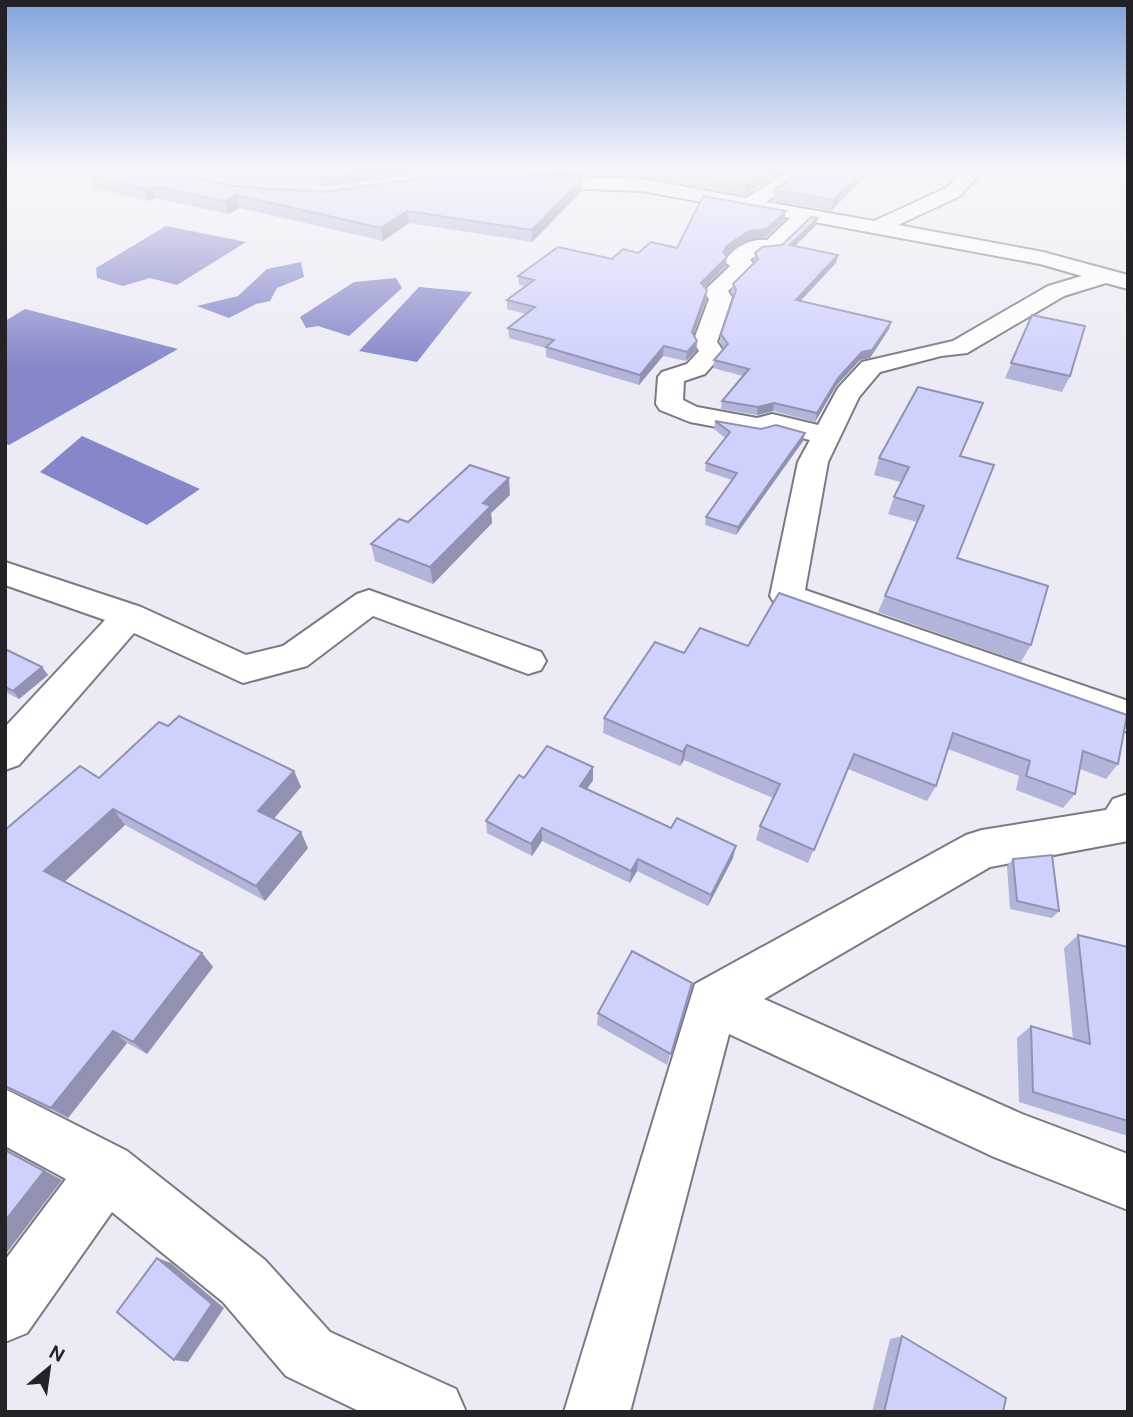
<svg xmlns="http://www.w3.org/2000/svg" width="1133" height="1417" font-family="'DM Sans',sans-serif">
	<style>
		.water { fill: #8687ca }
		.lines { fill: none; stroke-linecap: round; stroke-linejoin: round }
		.minor-casing { stroke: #7a7a83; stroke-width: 4 }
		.minor { fill: #fff; fill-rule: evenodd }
		.wall { fill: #b2b4da }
		.shaded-wall { fill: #9192b1 }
		.building { fill: #cfd1fd; stroke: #9192b1; stroke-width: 2 }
	</style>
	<rect width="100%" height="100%" fill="#ebebf5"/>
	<g class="water">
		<path d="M166,226L246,242L177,285L150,278L123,286L97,278L96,268Z"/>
		<path d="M301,262L304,277L277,288L270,301L256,304L229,318L197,306L238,296L267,269Z"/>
		<path d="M396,278L402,288L349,336L318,326L306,328L300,317L354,282Z"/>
		<path d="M419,287L472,292L417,362L359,351Z"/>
		<path d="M25,309L178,349L9,445L5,444V321Z"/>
		<path d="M82,436L200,489L147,525L40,472Z"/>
	</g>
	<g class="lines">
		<g class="minor-casing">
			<g id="minor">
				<path d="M484,170H504L490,183L484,184L475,179Z"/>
				<path d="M791,170H812L766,202L874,221L946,188L964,170H983L960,196L898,225L1043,252L1128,275V289L1106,283L1064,296L967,353L941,356L880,372L859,397L828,462L805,590L1128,701V732L775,604L770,596L798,462L810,440L774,431L760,435L690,422L660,410L656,404L658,377L662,372L687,364L699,351L693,342L709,299L703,292L730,266L724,261C735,247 750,238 767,240L790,218L642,191L531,187L522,181L531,175L642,179L746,198ZM809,221L1040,264L1082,276L1048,286L953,341L862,362L838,388L818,425L772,414L757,418L697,407L683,400L684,381L705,374L724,352L717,342L732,297L728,291L755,265L750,260L760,252L779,251Z"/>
				<path d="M5,562L141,607L246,655L283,646L357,594L369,590L541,652L546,661L541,670L528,674L373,616L307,666L243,683L134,633L19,765L5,770V727L105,620L5,585Z"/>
				<path d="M1128,794V841L990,867L764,999L1022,1114L1128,1154V1210L994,1157L729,1034L630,1412H564L695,984L966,835L982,830L1106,810L1113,799Z"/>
				<path d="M5,1089L127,1151L265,1260L330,1332L456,1389L466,1412H361L286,1376L223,1302L112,1212L27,1333L5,1342V1260L66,1179L5,1146Z"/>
			</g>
		</g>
		<use href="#minor" class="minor"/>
	</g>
	<g class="wall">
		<path d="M178,170H786L745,195L642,176L455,170L326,186L236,180Z"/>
		<path d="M804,170H907L901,177L871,171L831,211L773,201L774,190Z"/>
		<path d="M89,175L323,192L582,179V191L532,242L409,223L383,241L240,208L228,214L155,198L148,201L93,187Z"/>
		<path d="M786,211L784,220L766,237L748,240L726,255V266L705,287L707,290L706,300L693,334L697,341L696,351L686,361L663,356L639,385L546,357V348L509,338L508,328L526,314L507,309V300L525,286L519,285L518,276L638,253L677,248Z"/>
		<path d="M816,225L795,246L838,255L836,263L801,301L889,329L870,358L860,360L836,386L815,422L773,411L757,415L721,409L722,401L743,376L713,368L714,360L724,348L720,342L721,334L734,296L731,291L733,284L755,262L754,260L755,253L782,245Z"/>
		<path d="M1032,315L1070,376L1062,392L1005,378Z"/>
		<path d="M715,421L803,441L736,535L705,525L706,517L732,480L705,471L706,463L725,438L714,429Z"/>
		<path d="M960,456L957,558L1031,645L1021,662L878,612L917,522L888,514L894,497L901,482L874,475L879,458Z"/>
		<path d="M510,495L491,513L492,523L433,584L375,561L371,544L408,522Z"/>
		<path d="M779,593L1118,764L1106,779L1080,769L1075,794L1063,808L1016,790L1019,776L948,749L936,786L927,801L848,769L808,863L756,840L760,826L773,798L684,760L680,766L603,733L604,718L684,653L748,646Z"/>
		<path d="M5,649L42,667L48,675L19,699L5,692Z"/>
		<path d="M168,726L294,771L301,787L274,819L308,848L265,901L125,825L64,882L202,953L213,967L147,1054L127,1043L68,1118L5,1088V830L99,778Z"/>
		<path d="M593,767V780L587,789L733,858L708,906L637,871L630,883L542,841L532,856L487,833L486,821L524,778Z"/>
		<path d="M1013,859L1059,911L1052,918L1010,909L1007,866Z"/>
		<path d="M1078,935L1128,947V1136L1019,1102L1017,1038L1031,1026L1073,1039L1064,948Z"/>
		<path d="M692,983L667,1065L597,1025L598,1013Z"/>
		<path d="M902,1336L1003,1412H872L890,1339Z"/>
	</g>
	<g class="shaded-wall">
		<path d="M375,170H455L326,186L324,176Z"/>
		<path d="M772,170H786L745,195L747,185Z"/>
		<path d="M864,170H871L831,211L833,200Z"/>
		<path d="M903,170H907L901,177Z"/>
		<path d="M582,179V191L532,242V230Z"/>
		<path d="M151,186L155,198L148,201L144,189Z"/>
		<path d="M236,195L240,208L228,214L225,201Z"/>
		<path d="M407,211L409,223L383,241L381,228Z"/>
		<path d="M786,211L784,220L766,237L748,240L726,254L721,261L723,252L728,245L749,231Z"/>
		<path d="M818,218L816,225L789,252L790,245Z"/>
		<path d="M838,255L836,263L794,307L796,300Z"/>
		<path d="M727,257L726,266L700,292L701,283Z"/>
		<path d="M707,290L706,300L691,341L692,332Z"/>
		<path d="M891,322L889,329L870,358L860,360L836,386L815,422L817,413L838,378Z"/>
		<path d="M697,341L696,351L686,361L687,352Z"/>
		<path d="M664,346L663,356L639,385L640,375Z"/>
		<path d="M774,403L773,411L757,415L758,407Z"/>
		<path d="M805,433L803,441L736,535L738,527Z"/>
		<path d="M509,478L510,495L491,513L492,523L433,584L430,567L483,503Z"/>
		<path d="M42,667L48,675L19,699L13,691Z"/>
		<path d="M687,745L684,760L680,766L683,752Z"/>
		<path d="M593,767V780L580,799V786Z"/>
		<path d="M294,771L301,787L266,827L258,811Z"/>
		<path d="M113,809L125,825L59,887L44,871Z"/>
		<path d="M542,828V841L532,856L531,844Z"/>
		<path d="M301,832L308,848L265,901L256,886Z"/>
		<path d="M736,846L733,858L708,906L711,895Z"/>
		<path d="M638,859L637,871L630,883L631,871Z"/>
		<path d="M202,953L213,967L147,1054L133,1042Z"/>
		<path d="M113,1031L127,1043L68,1118L51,1108Z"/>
		<path d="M5,1149L62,1180L5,1255Z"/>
		<path d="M157,1258L171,1263L224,1308L188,1362L174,1360Z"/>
	</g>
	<g class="building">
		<path d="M102,170H159L233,186L323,192L454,174L582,179L532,230L407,211L381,228L236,195L225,201L151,186L144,189L89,175Z"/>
		<path d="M232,170H375L324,176Z"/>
		<path d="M663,170H772L747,185Z"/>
		<path d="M804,170H864L833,200L774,190Z"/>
		<path d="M703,196L786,211L767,229L749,231L728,245L723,252L727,257L701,283L707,290L692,332L697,341L687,352L664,346L640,375L546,347L554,340L508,328L535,307L507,300L534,280L518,276L558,247L612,259L623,249L638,253L651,242L677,248Z"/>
		<path d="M811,217L818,218L790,245L838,255L796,300L891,322L872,350L862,352L838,378L817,413L774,403L758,407L722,401L749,369L714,360L728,344L721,334L736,290L733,284L758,259L755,253L762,247L782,245Z"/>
		<path d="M1032,315L1085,326L1070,376L1011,363Z"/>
		<path d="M918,387L983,403L960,456L994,465L957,558L1048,586L1031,645L885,596L924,506L894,497L909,467L879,458Z"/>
		<path d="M715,421L761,429L776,425L805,433L738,527L706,517L737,473L706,463L730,432Z"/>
		<path d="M470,465L509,478L483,503L491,506L430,567L371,544L399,519L408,522Z"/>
		<path d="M779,593L1127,715L1118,764L1083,751L1075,794L1026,776L1030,761L953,733L936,786L854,754L814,850L760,826L780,784L687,745L683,752L604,718L655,642L684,653L700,628L748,646Z"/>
		<path d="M5,649L42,667L13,691L5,687Z"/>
		<path d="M179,716L294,771L258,811L301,832L256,886L113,809L44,871L202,953L133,1042L113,1031L51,1108L5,1086V830L80,766L99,778L159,722L168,726Z"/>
		<path d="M547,746L593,767L580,786L671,828L677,818L736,846L711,895L638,859L631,871L542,828L531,844L486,821L519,775L524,778Z"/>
		<path d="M1052,855L1059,911L1017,901L1013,859Z"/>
		<path d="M1078,935L1128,947V1121L1033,1092L1031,1026L1090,1044Z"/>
		<path d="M632,951L692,983L671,1054L598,1013Z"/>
		<path d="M5,1150L44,1171L5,1221Z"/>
		<path d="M157,1258L212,1304L174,1360L117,1312Z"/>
		<path d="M902,1336L1006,1398L1003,1412H884Z"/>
	</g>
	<linearGradient id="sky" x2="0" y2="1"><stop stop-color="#81a2dc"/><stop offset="0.46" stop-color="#f6f6fa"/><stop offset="1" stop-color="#f6f6fa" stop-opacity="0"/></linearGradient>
	<rect width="1133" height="368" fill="url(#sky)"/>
	<rect width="1133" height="1417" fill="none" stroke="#232327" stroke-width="14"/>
	<g transform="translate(49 1368) rotate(29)" stroke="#ebebf5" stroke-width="5" paint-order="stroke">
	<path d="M0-5L12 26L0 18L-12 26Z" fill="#232327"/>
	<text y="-10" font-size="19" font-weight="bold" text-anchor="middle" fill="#232327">N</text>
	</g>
</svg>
